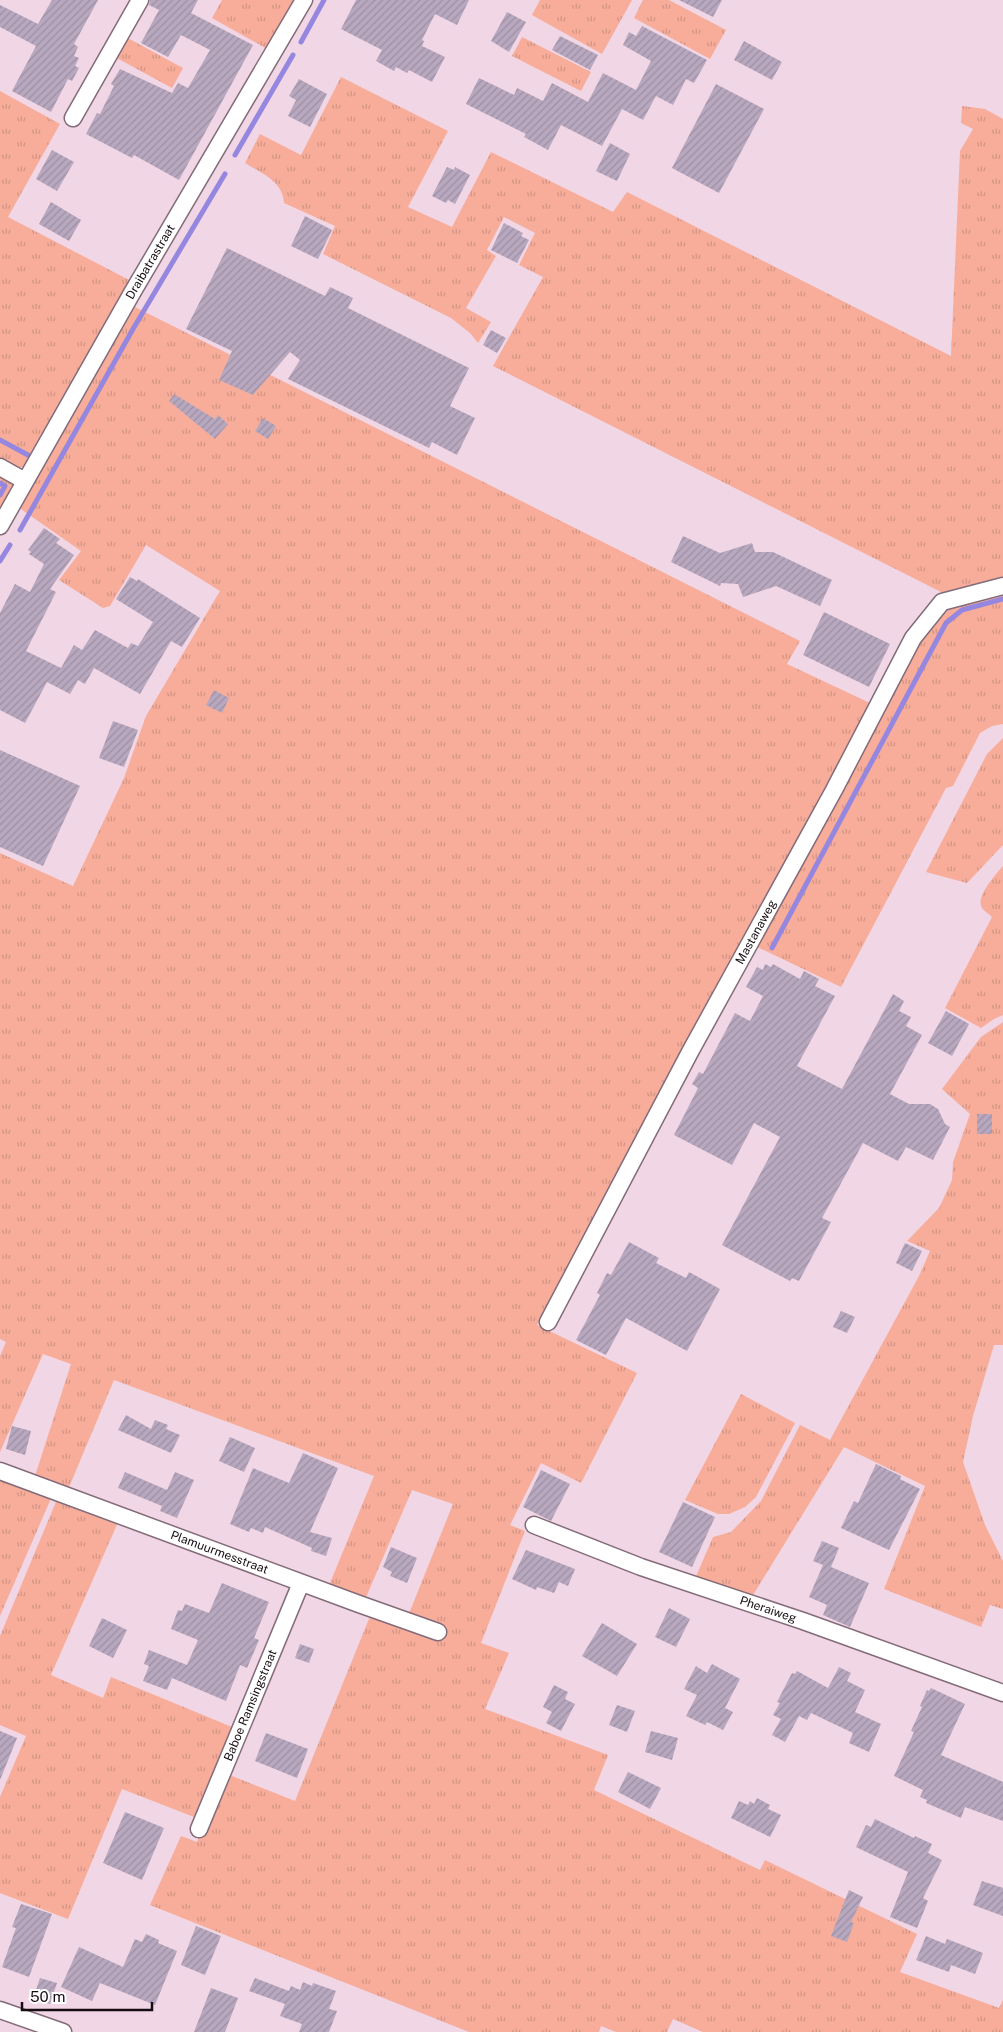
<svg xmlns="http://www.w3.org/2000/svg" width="1003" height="2032" font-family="'Public Sans',sans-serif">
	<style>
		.grass { fill: url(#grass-tufts) }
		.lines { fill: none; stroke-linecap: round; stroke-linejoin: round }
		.stream { stroke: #9587e0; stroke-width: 5 }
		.building { fill: url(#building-hatch) }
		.street-casing { stroke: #836b79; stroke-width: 19 }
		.street { stroke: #fff; stroke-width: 16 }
		.labels { text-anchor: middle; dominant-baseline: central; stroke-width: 4; stroke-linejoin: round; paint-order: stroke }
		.street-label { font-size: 12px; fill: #160d13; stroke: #fff }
	</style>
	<defs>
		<pattern id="grass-tufts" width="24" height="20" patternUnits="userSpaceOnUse" patternTransform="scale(1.25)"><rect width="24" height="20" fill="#f7ad9a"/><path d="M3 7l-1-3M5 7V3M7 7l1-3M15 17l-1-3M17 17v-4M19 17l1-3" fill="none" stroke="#d39484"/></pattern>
		<pattern id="building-hatch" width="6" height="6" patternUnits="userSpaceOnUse" patternTransform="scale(1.25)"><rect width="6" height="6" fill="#b8a8bf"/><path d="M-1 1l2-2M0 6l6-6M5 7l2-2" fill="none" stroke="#9d8fa3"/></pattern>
	</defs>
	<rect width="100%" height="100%" fill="#f1d6e5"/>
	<g class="grass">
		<path d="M222,0H296L269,50L212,18Z"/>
		<path d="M540,0H632L602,54L532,15Z"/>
		<path d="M643,0H669L726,30L710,59L634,18Z"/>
		<path d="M124,36L183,68L172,88L113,56Z"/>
		<path d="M522,37L591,72L581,91L512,56Z"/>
		<path d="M341,77L448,131L408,207L452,227L491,152L613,212L627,192L951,356L960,151L973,129L961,123L962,106L985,109L1003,119V580L945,594L493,366L543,277L519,265L535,233L504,217L487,250L496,256L466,308L491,322L478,343L470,333L451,318L323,254L335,226L284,203C283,181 261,173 245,163L260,134L301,155Z"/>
		<path d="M0,91L60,124L8,217L133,282L28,466C16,469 10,466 0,460Z"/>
		<path d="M135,307L800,641L787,664L870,703L537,1325L637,1373L581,1483L541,1463L510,1525L525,1531L481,1643L509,1653L485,1709L608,1755L594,1790L760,1870L765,1860L917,1934L900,1972L999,2008L1003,2000V2032H703L673,2019L667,2032H616L601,2026L599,2032H469L150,1905L181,1836L197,1842L227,1774L295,1801L371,1614L408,1616L453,1504L412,1490L364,1602L328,1588L374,1476L114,1380L67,1492L34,1479L71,1364L43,1354L0,1452V1356L6,1342L0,1339V853L73,886L124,778L146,716L220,591L146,545L110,606L103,608L59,580L81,551L18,507Z"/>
		<path d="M0,475L13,482L15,485L0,516Z"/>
		<path d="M1003,593V724L992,726L980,733L953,786L946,788L841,987L753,945L918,639L932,622L950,607Z"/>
		<path d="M1003,738V845L967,883L926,872L987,754Z"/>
		<path d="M1003,866V1015L994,1019L981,1028L945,1008L992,917C989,914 984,911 982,908C975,897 996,874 1003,866Z"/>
		<path d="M1003,1022V1345H994L973,1416L963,1462L985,1525L1003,1561V1609L990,1605L981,1627L884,1589L925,1486L844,1447L750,1600L694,1581L713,1537L731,1532L761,1501L800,1425L830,1440L919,1276L930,1251L907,1241L939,1208L952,1180L953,1162L970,1114L942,1089L981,1037Z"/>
		<path d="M741,1394L795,1423L756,1497L745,1507L729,1514H718L685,1500Z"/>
		<path d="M0,1476L52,1496L0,1616Z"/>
		<path d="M58,1497L119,1520L51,1675L103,1698L111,1677L232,1727L194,1817L122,1789L68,1919L0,1893V1797L26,1736L0,1725V1636Z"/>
	</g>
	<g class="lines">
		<g class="stream">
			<path d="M301,42L324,0"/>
			<path d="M235,155L293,55"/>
			<path d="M0,440L28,455"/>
			<path d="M0,483L5,486L0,495"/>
			<path d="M20,530L133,329L225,174"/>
			<path d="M0,561L10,545"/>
			<path d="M772,948L946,623L962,610L1003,599"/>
		</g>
	</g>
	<g class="building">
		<path d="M52,0H98L74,44L78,47L74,56L79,58L75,66L79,68L72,81L68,79L51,112L12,91L36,46L0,27V5L38,24Z"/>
		<path d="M150,0H198L191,13L253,45L179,180L134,155L132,158L86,134L97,113L100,114L114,86L111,84L120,69L172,93L178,83L188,88L210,50L181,35L168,57L141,43L159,10L149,5Z"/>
		<path d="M356,0H469L457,25L435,14L422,40L424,41L422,46L445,57L432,82L409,70L407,73L396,67L394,71L376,61L382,50L341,29Z"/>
		<path d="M679,0H722L713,17Z"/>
		<path d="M507,12L526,22L509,52L491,41Z"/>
		<path d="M642,26L707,60L694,83L686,79L673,105L656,96L643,120L622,109L602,146L561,125L548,150L524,137L526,134L466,104L479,78L514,95L517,88L543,101L552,83L588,102L603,73L636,90L651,61L623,45L629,32L636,36Z"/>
		<path d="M560,36L598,55L590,70L552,50Z"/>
		<path d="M744,41L782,62L772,80L734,60Z"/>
		<path d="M299,79L327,94L310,127L288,116L296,100L289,96Z"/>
		<path d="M716,84L764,109L719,193L672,168Z"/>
		<path d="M610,143L630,154L617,181L596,171Z"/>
		<path d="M52,150L74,162L57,191L36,179Z"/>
		<path d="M447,167L454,170L455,167L470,175L455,204L448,200L446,203L432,196Z"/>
		<path d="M51,202L81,220L69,241L39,224Z"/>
		<path d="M305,216L332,230L318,259L291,246Z"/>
		<path d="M504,223L523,233L521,236L529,240L517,263L491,250Z"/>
		<path d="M227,248L325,296L330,287L353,298L348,308L469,368L450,406L475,418L457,455L432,442L429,448L288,379L300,360L290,352L253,395L219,380L232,351L186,329Z"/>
		<path d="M491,330L506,338L497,353L483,345Z"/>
		<path d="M174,394L215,419L218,415L228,424L215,439L169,401Z"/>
		<path d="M263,418L276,426L268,439L255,431Z"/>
		<path d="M44,528L60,539L56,543L74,555L50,589L56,592L26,651L61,668L74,645L82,650L95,630L128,648L131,643L138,646L153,622L116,599L130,577L137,581L138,579L200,618L182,647L171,641L140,694L94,668L85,684L78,680L70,694L47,682L25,723L0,710V613L15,584L30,592L44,564L29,554L31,552L28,550Z"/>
		<path d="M683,536L720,553L752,543L755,552H773L832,580L820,606L776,586L743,597L738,584L721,583L720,586L671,562Z"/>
		<path d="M824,612L890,644L869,687L803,655Z"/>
		<path d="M214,690L229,698L222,713L206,705Z"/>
		<path d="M113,721L138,730L124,767L99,758Z"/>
		<path d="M0,750L80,786L43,866L0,847Z"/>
		<path d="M765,964L771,967L773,964L800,979L804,971L819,979L815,986L835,996L797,1066L842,1089L893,994L904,1001L899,1011L911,1017L906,1026L922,1035L890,1094L909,1104H930L938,1109L945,1124L950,1127L933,1160L906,1147L898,1161L863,1143L822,1218L831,1222L799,1281L792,1278L790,1281L722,1245L780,1137L754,1123L732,1165L674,1135L698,1088L692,1084L699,1072L703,1074L735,1013L750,1021L763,996L746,987L757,967L763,970Z"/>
		<path d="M946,1011L969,1024L952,1056L928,1043Z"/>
		<rect x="977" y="1114" width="15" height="20"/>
		<path d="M629,1242L659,1258L656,1263L686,1278L689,1272L720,1289L687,1351L626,1318L606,1355L576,1340L600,1295L597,1293L607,1273L611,1275Z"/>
		<path d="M905,1243L922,1251L912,1271L896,1263Z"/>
		<path d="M841,1311L855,1317L847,1333L833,1327Z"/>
		<path d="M126,1415L151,1429L155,1420L168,1425L166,1429L180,1435L171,1453L118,1430Z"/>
		<path d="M12,1426L31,1431L25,1455L6,1449Z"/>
		<path d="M230,1437L255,1448L244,1472L219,1461Z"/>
		<path d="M303,1453L338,1468L310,1532L332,1538L326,1556L311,1551L312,1548L265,1527L263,1533L251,1528L249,1532L230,1524L253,1468L289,1483Z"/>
		<path d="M876,1464L901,1476L900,1479L920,1489L889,1550L841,1528L854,1501L858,1503Z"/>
		<path d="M541,1470L570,1484L551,1521L523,1507Z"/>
		<path d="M125,1472L167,1490L175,1472L194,1480L177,1518L160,1511L162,1506L118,1488Z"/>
		<path d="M683,1502L715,1517L692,1567L659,1552Z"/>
		<path d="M822,1541L839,1548L831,1567L869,1583L850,1627L823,1615L827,1605L809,1597L823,1565L813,1561Z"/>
		<path d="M391,1547L417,1558L407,1583L390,1576L392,1572L383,1567Z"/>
		<path d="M526,1550L575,1569L568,1586L559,1582L554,1593L537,1587L536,1590L512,1579Z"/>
		<path d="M222,1583L269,1602L254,1638L259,1640L247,1668L240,1665L226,1701L172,1678L167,1690L143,1681L149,1666L144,1664L149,1650L187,1665L198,1640L171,1629L178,1610L182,1611L185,1604L209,1613Z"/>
		<path d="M669,1608L690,1619L676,1647L655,1637Z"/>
		<path d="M102,1618L127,1630L113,1658L89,1646Z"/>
		<path d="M602,1623L637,1644L617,1676L582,1656Z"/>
		<path d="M300,1644L314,1649L309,1663L295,1658Z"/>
		<path d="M712,1664L740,1679L725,1708L733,1712L723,1730L707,1722L705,1725L686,1716L697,1695L684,1689L696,1666L707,1673Z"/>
		<path d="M839,1667L851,1673L847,1681L865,1690L855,1712L881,1724L869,1752L849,1743L853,1733L811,1713L807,1720L799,1716L785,1742L772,1735L781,1719L773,1715L780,1703L777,1702L792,1673L795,1674L797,1671L828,1688Z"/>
		<path d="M554,1685L568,1692L565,1699L575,1704L561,1731L546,1723L552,1712L543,1707Z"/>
		<path d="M931,1688L965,1704L941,1755L1003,1782V1821L965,1807L961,1818L926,1803L927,1800L920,1797L923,1790L894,1776L914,1732L911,1731L922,1707L920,1706L927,1690L929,1691Z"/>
		<path d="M617,1705L635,1711L627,1732L609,1725Z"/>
		<path d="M0,1731L17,1738L0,1780Z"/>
		<path d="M651,1731L678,1738L672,1760L645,1752Z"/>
		<path d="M266,1733L308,1749L297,1778L255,1761Z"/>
		<path d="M628,1772L661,1788L650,1809L618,1792Z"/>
		<path d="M757,1798L770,1805L768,1809L781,1815L770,1837L731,1818L739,1801L748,1805L750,1801L754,1804Z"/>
		<path d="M125,1812L164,1828L142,1880L103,1863Z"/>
		<path d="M875,1819L914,1838L915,1836L932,1844L928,1853L942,1860L923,1898L928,1901L917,1928L890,1917L908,1872L856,1847L866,1825L871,1827Z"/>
		<path d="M982,1881L1003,1888V1916L973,1905Z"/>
		<path d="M849,1890L863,1897L851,1922L854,1923L847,1942L831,1936Z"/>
		<path d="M21,1904L52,1914L29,1977L2,1967L16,1928L12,1927Z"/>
		<path d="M196,1926L221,1936L205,1975L181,1965Z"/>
		<path d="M146,1934L159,1940L158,1943L177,1951L155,2005L100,1983L92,2001L61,1987L79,1947L123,1967L135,1939L142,1942Z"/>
		<path d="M926,1936L945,1944L947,1939L983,1953L975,1974L951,1965L949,1972L916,1960Z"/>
		<path d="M40,1978L57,1983L50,2004L33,1999Z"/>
		<path d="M255,1978L289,1991L291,1986L300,1990L303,1982L312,1986L313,1983L336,1991L329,2009L337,2011L329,2032H299L302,2024L280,2016L285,2004L249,1991Z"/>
		<path d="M211,1988L238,1998L225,2032H194Z"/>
	</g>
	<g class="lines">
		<g class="street-casing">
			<g id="street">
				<path d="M73,118L140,0"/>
				<path d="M0,467L25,481"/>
				<path id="s1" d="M0,526L132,293L304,0"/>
				<path id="s2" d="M548,1322L690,1052L834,790L913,638L942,602L1003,586"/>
				<path id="s3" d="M0,1471L359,1604L438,1632"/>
				<path id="s4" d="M534,1525L641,1567L803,1621L1003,1693"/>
				<path id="s5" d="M199,1829L301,1583"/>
				<path d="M0,2010L63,2032"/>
			</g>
		</g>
		<use href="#street" class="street"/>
	</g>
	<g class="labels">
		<g class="street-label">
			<text stroke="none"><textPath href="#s1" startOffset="304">Draibatrastraat</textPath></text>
			<text stroke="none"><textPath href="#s2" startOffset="442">Mastanaweg</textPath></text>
			<text stroke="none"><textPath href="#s3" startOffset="234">Plamuurmesstraat</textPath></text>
			<text stroke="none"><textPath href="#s4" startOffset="249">Pheraiweg</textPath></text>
			<text stroke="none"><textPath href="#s5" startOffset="134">Baboe Ramsingstraat</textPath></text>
		</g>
	</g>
	<path d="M22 2002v8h130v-8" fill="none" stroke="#160d13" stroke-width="2.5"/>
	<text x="30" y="2002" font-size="15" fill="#160d13" stroke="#ffffff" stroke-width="4" paint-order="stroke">50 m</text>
</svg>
